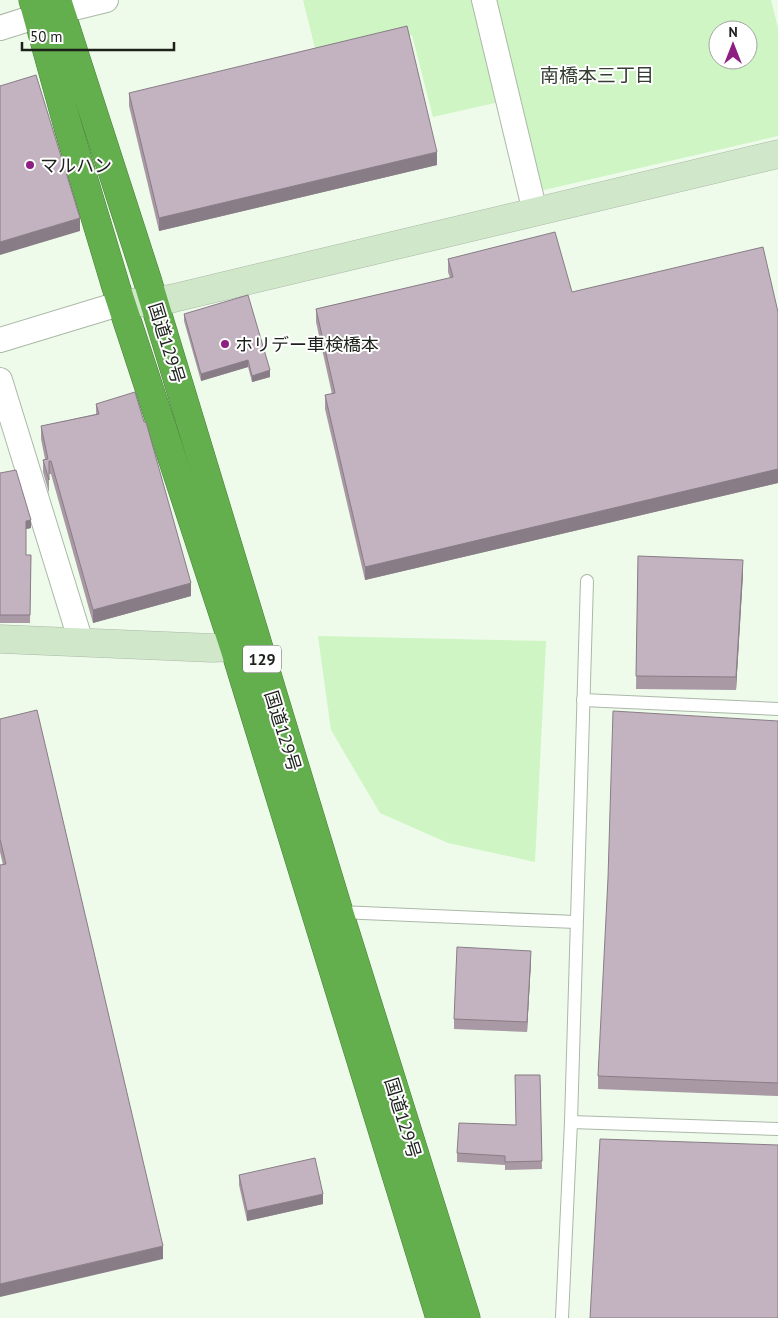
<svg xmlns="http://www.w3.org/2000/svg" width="778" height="1318" font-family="'PT Sans','Noto Sans JP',sans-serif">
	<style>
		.green { fill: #cef5c3; fill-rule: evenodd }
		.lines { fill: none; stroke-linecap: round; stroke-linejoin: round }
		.lane-casing { stroke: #abb8a8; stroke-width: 14 }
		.street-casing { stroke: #abb8a8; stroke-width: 26 }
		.secondary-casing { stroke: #abb8a8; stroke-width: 29 }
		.highway-casing { stroke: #4a7d3c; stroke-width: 29 }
		.lane { stroke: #fff; stroke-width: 12 }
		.street { stroke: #fff; stroke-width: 24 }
		.secondary { stroke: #d0e7ca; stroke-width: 28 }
		.highway { stroke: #63ae4d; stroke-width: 28 }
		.wall { fill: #a899a4 }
		.shaded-wall { fill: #887d86 }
		.building { fill: #c3b2bf; stroke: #887d86 }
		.poi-dot { fill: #8d1f83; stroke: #fff; stroke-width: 2 }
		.labels { text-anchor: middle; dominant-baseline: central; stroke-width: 4; stroke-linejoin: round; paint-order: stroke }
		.shield { fill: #fff; stroke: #60645f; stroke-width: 1 }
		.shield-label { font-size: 16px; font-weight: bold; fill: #1c211b }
		.poi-label { font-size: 18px; fill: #1c211b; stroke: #fff; text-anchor: start }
		.street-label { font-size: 18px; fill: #1c211b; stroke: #fff }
		.neighbourhood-label { font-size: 19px; fill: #353f32; stroke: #fff }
	</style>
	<rect width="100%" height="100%" fill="#eefbea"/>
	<g class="green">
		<path d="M303,0H474L499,102L433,117L412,35L317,56Z"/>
		<path d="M494,0H771L778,28V136L544,190L537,187ZM718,30H748V60H718Z"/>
		<path d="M318,636L546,641L535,862L448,843L380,813L331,730Z"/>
	</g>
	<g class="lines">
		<g class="lane-casing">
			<g id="lane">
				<path d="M583,700L778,709"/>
				<path d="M339,912L576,922"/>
				<path d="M571,1122L778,1129"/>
				<path d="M562,1318L571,1122L587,581"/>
			</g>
		</g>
		<g class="street-casing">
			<g id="street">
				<path d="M484,0L535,212"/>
				<path d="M61,11L106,0"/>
				<path d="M0,28L38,16"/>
				<path d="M0,340L122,303"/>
				<path d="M0,380L81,642"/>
			</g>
		</g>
		<g class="secondary-casing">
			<g id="secondary">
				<path d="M122,303L155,302L174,298L778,154"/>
				<path d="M0,639L213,648L234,647L256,641"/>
			</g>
		</g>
		<g class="highway-casing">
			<g id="highway">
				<path d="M33,0L68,127L116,287L234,647L440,1318"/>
				<path d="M57,0L147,279L339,912L466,1318"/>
			</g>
		</g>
		<use href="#lane" class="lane"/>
		<use href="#street" class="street"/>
		<use href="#secondary" class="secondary"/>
		<use href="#highway" class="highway"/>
	</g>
	<g class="wall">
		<path d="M129,93L437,165L159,231L129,106Z"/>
		<path d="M448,259L572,292L778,312V483L365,580L325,409V395L332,394L316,322V309L450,278L448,272Z"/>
		<path d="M184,314L270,377L252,382L248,367L201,381L184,321Z"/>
		<path d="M96,404L191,596L93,623L51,474H49V493L43,472V460L45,459L41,439V426L96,414Z"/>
		<path d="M0,473L31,528L26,529V555H31L30,623H0Z"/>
		<path d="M638,556L743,574L736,690L636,689Z"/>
		<path d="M0,719L163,1259L3,865L0,852Z"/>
		<path d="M778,721V1096L598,1089V1076Z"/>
		<path d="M531,961L527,1032L454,1029V1019Z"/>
		<path d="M540,1075L542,1169L505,1170V1165L457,1162V1153L516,1125Z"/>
		<path d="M239,1175L323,1204L247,1221L239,1185Z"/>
	</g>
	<g class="shaded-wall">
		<path d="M437,152V165L159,231V218Z"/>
		<path d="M80,218V231L0,255V242Z"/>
		<path d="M248,360V367L201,381V374Z"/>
		<path d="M270,370V377L252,382V376Z"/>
		<path d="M778,469V483L365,580V567Z"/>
		<path d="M31,520V528L26,529V521Z"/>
		<path d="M743,560V574L736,690V677Z"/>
		<path d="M191,583V596L93,623V610Z"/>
		<path d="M531,951V961L527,1032V1022Z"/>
		<path d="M323,1194V1204L247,1221V1211Z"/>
		<path d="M163,1246V1259L0,1297V1284Z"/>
	</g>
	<g class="building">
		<path d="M407,26L437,152L159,218L129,93Z"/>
		<path d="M36,75L80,218L0,242V86Z"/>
		<path d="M555,232L572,292L763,247L778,312V469L365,567L325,395L335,393L316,309L453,277L448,259Z"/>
		<path d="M248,295L270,370L252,376L248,360L201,374L184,314Z"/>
		<path d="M135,392L144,422H146L191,583L93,610L51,461H49V480L43,460L48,459L41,426L99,414L96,404Z"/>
		<path d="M16,470L31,520L26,521V555H31L30,615H0V473Z"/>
		<path d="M638,556L743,560L736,677L636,676Z"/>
		<path d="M37,710L163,1246L0,1284V865L6,864L0,839V719Z"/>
		<path d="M613,711L778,721V1083L598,1076L608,878Z"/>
		<path d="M457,947L531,951L527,1022L454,1019Z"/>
		<path d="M515,1075H540L542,1161L505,1162V1156L457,1153L459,1123L516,1125Z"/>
		<path d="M600,1139L778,1145V1318H590Z"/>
		<path d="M315,1158L323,1194L247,1211L239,1175Z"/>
	</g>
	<g class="poi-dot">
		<circle cx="30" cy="165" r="5"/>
		<circle cx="225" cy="344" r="5"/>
	</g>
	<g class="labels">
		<rect class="shield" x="243" y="645.5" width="38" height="27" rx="4"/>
		<g class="shield-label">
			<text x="262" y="659">129</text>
		</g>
		<g class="poi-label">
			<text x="40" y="165">マルハン</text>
			<text x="235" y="344">ホリデー車検橋本</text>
		</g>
		<g class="street-label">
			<text transform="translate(167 343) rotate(73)">国道129号</text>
			<text transform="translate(283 731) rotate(73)">国道129号</text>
			<text transform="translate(403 1118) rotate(73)">国道129号</text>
		</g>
		<g class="neighbourhood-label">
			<text x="597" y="75">南橋本三丁目</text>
		</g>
	</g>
	<g transform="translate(733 45)"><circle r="24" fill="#ffffff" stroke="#a4a6a4"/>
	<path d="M0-4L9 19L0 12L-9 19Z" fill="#8d1f83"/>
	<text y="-8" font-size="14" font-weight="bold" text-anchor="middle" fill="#1c211b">N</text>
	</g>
	<path d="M22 42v8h152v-8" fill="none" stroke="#1c211b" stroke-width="2.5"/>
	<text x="30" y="42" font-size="15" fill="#1c211b" stroke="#ffffff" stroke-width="4" paint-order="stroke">50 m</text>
</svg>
